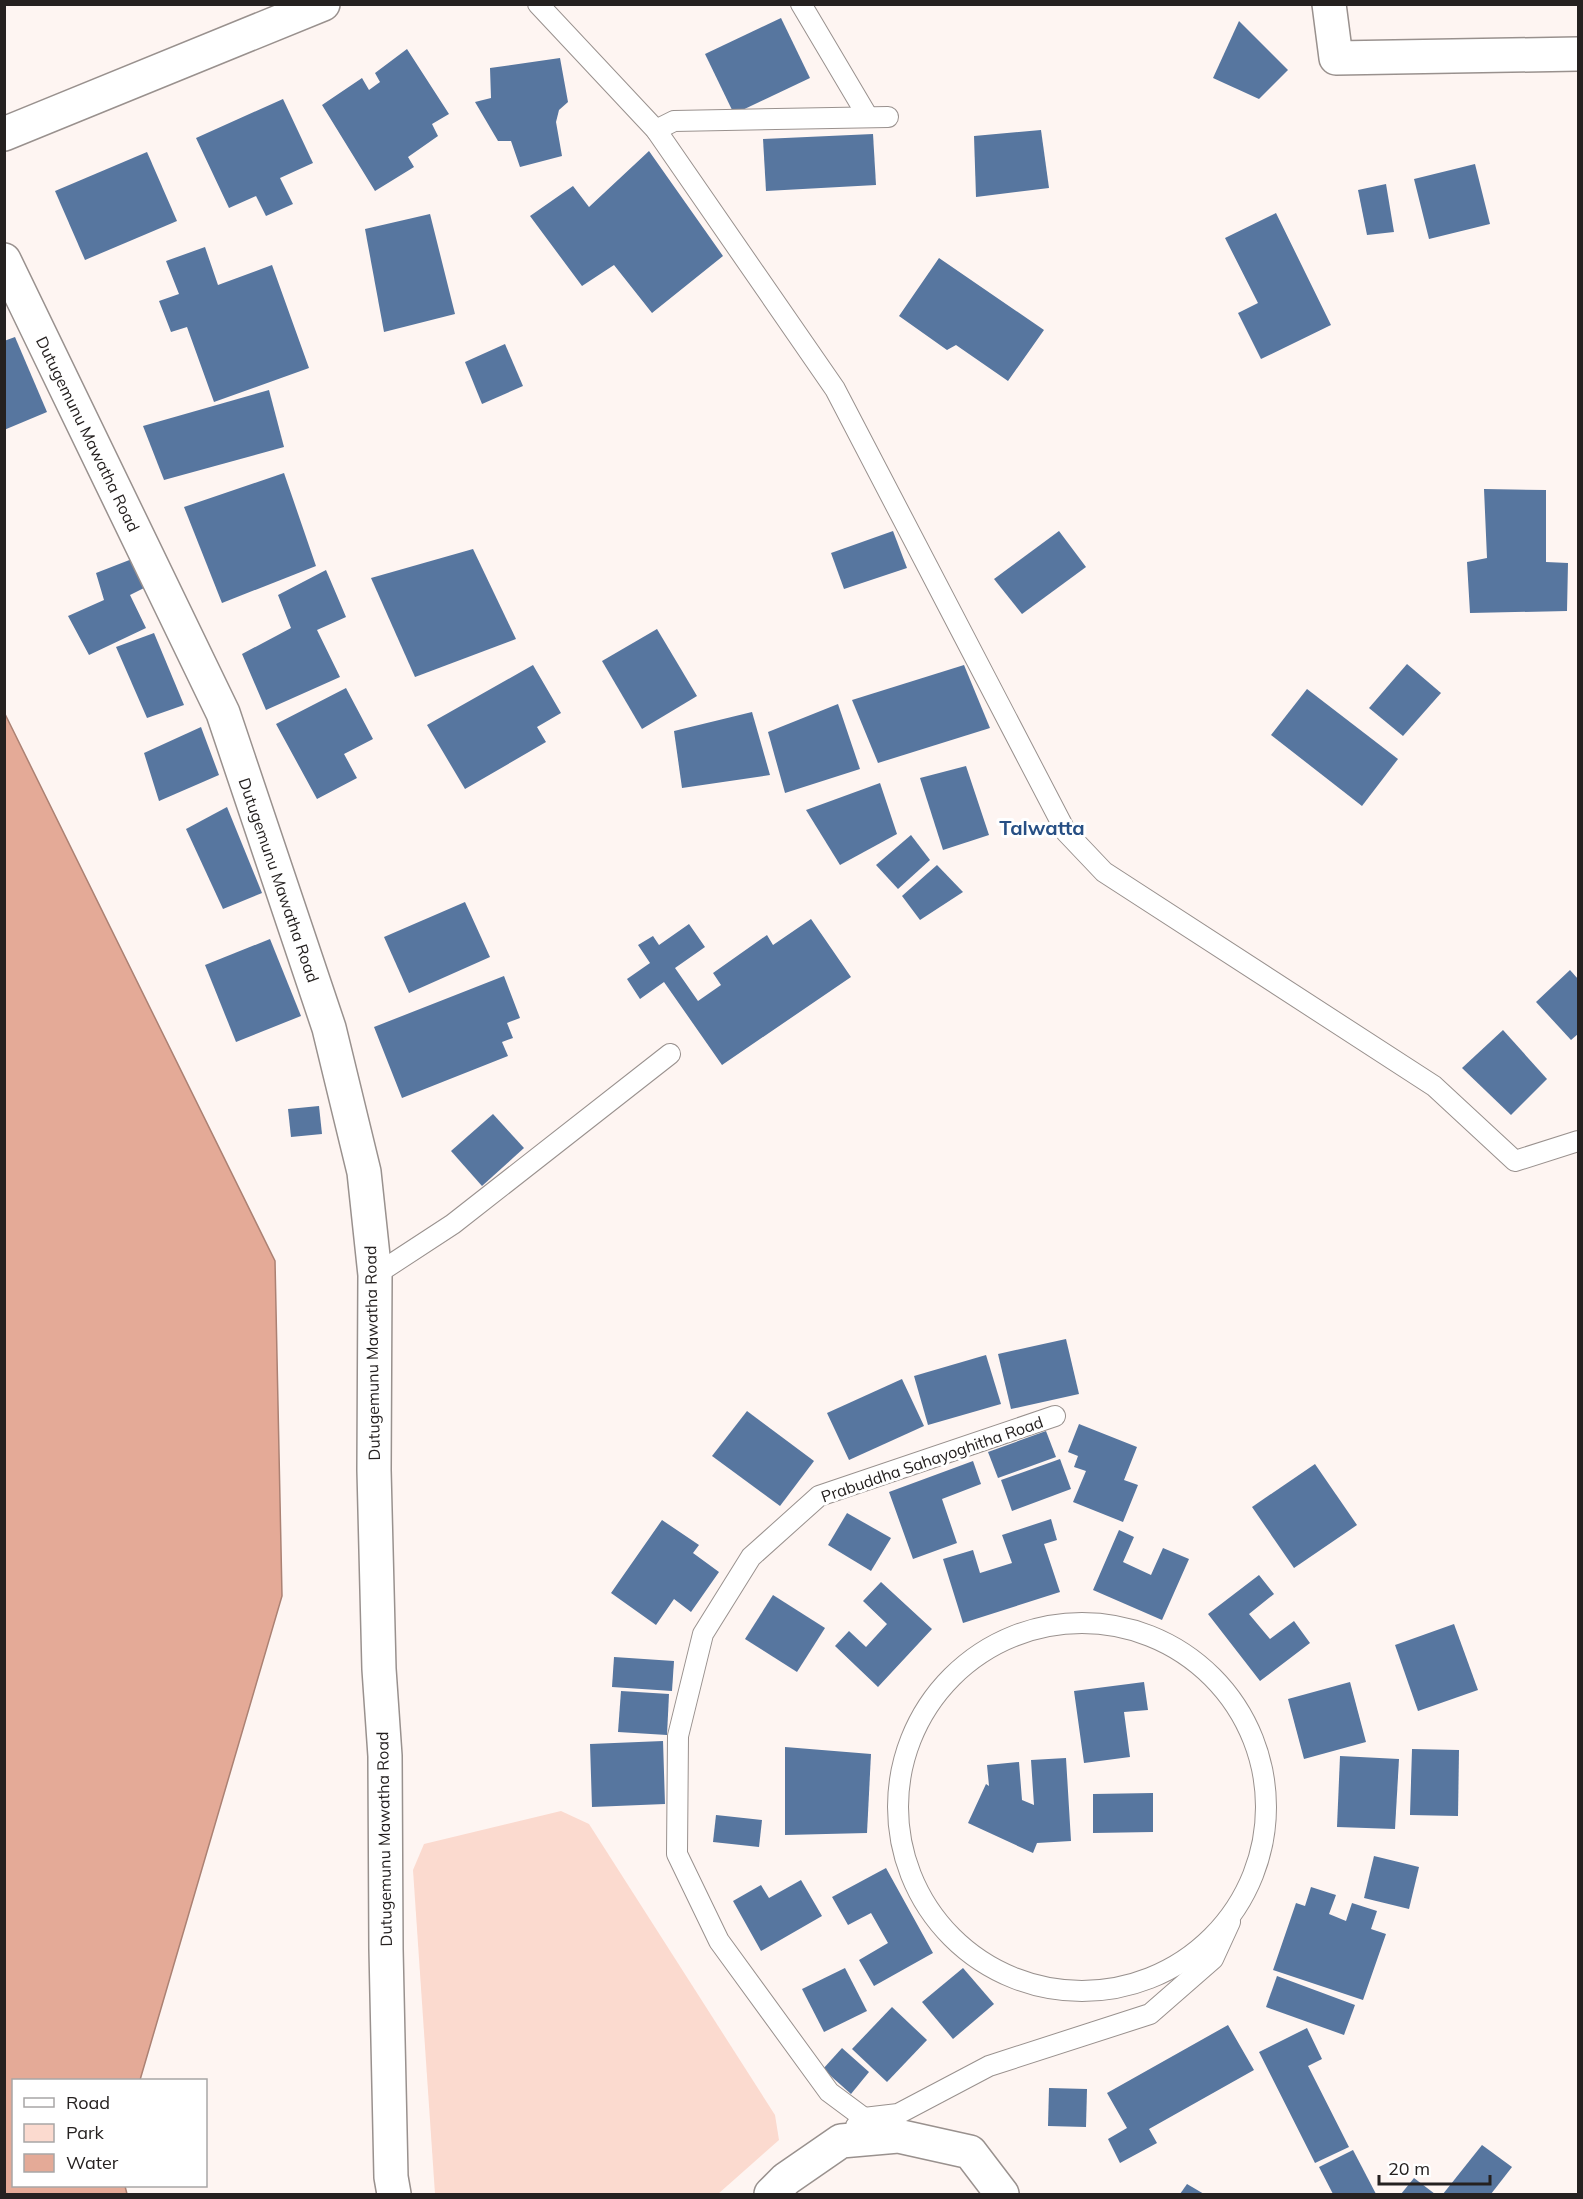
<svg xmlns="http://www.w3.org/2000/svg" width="1583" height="2199" font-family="Mulish,sans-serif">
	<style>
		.green { fill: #fbdacf }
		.water { fill: #e4aa97; stroke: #ab8173; stroke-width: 1.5 }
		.building { fill: #57769f }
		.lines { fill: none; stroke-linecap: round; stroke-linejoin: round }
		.lane-casing { stroke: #99918e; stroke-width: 22 }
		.street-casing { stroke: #99918e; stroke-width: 36 }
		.secondary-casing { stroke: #99918e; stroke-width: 36 }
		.lane { stroke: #fff; stroke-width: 20 }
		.street { stroke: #fff; stroke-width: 33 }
		.secondary { stroke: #fff; stroke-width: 33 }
		.labels { text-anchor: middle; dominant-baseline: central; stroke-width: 6; stroke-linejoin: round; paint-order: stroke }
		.street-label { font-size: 16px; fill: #252120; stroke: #fff }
		.quarter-label { font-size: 20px; font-weight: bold; fill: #274f84; stroke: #fff }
	</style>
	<rect width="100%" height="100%" fill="#fef5f2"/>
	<path class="green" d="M561,1811L589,1824L775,2115L779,2140L718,2194H435L413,1870L424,1844Z"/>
	<path class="water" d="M4,712L275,1261L282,1596L140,2080H14V2186H125L127,2194H5Z"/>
	<g class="building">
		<path d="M781,18L810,78L734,114L705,54Z"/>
		<path d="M1239,21L1288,70L1259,99L1213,78Z"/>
		<path d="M407,49L449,114L432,124L438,136L408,157L414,167L375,191L322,105L362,78L369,90L380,82L375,73Z"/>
		<path d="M560,58L568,102L559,110L556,122L562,156L520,167L511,141H498L475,102L491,98L490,68Z"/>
		<path d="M283,99L313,163L280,178L293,204L266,216L256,196L229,208L196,138Z"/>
		<path d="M1041,130L1049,188L976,197L974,136Z"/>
		<path d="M873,134L876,185L766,191L763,139Z"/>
		<path d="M649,151L723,256L652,313L614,265L582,286L530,216L573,186L589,207Z"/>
		<path d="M147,152L177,221L85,260L55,191Z"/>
		<path d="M1475,164L1490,224L1429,239L1414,179Z"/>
		<path d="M1386,184L1394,232L1367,235L1358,190Z"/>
		<path d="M1276,213L1331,325L1261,359L1238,313L1258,303L1225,238Z"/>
		<path d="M430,214L455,314L384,332L365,229Z"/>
		<path d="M205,247L218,285L272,265L309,368L214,402L187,327L171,332L159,301L179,294L166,261Z"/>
		<path d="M939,258L1044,330L1008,381L956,345L947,350L899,316Z"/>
		<path d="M15,337L47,412L4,430V341Z"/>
		<path d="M505,344L523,386L482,404L465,362Z"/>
		<path d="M269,390L284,447L164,480L143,426Z"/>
		<path d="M284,473L316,566L222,603L184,507Z"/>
		<path d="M1484,489L1546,490V562L1568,563L1567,611L1470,613L1467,562L1487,558Z"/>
		<path d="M893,531L907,568L844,589L831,553Z"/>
		<path d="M1059,531L1086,567L1022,614L994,579Z"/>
		<path d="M473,549L516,639L415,677L371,578Z"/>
		<path d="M132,559L146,587L130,595L146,628L89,655L68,616L104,600L96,573Z"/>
		<path d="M326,570L346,617L317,630L340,677L266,710L242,654L291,628L278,595Z"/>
		<path d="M657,629L697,696L642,729L602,661Z"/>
		<path d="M154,633L184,705L147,718L116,647Z"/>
		<path d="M1407,664L1441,693L1403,736L1369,708Z"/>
		<path d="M533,665L561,713L537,727L546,742L465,789L427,725Z"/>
		<path d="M964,665L990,728L878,763L852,700Z"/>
		<path d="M346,688L373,739L344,754L357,778L317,799L276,724Z"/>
		<path d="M1307,689L1398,759L1362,806L1271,735Z"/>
		<path d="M838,704L860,769L785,793L768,732Z"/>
		<path d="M752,712L770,775L682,788L674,731Z"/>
		<path d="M201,727L219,775L159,801L144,753Z"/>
		<path d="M966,766L989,835L943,850L920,778Z"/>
		<path d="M880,783L897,834L840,865L806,810Z"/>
		<path d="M227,807L262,893L223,909L186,829Z"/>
		<path d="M911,835L930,860L898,889L876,865Z"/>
		<path d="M937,865L963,892L920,920L902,896Z"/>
		<path d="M465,902L490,957L409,993L384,937Z"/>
		<path d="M811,919L851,977L722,1065L664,982L640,999L627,979L650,963L638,945L653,936L659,945L689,924L705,947L675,968L698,1001L721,985L713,973L767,935L773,945Z"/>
		<path d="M270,939L301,1016L236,1042L205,965Z"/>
		<path d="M1570,970L1578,979V1034L1571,1040L1536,1002Z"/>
		<path d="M504,976L520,1018L507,1023L513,1038L502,1042L508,1056L402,1098L374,1027Z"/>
		<path d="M1503,1030L1547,1079L1511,1115L1462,1068Z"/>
		<path d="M319,1106L322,1134L291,1137L288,1109Z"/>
		<path d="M493,1114L524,1148L482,1186L451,1151Z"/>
		<path d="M1066,1339L1079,1394L1011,1409L998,1354Z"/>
		<path d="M986,1355L1001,1404L928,1425L914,1376Z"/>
		<path d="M902,1379L924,1426L849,1460L827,1413Z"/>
		<path d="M747,1411L814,1461L780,1506L712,1456Z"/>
		<path d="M1079,1424L1137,1447L1124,1480L1138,1485L1123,1522L1073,1502L1086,1471L1074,1467L1078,1456L1068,1452Z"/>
		<path d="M1046,1431L1056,1457L998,1478L988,1452Z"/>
		<path d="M1060,1459L1071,1489L1012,1511L1001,1480Z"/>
		<path d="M973,1461L981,1484L942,1499L957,1543L913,1559L889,1492Z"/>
		<path d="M1315,1464L1357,1525L1294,1568L1252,1507Z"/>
		<path d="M847,1513L891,1538L871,1571L828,1545Z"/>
		<path d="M1051,1519L1057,1540L1044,1544L1060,1592L963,1623L943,1559L973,1550L980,1573L1012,1563L1002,1535Z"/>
		<path d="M662,1520L699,1545L693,1553L719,1572L691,1612L674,1599L656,1625L611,1593Z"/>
		<path d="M1119,1530L1134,1537L1123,1562L1151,1575L1163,1548L1189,1559L1162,1620L1093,1590Z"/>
		<path d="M1259,1575L1274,1594L1249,1614L1270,1639L1294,1621L1310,1643L1260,1681L1208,1614Z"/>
		<path d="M881,1582L932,1629L878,1687L835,1646L849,1631L866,1647L887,1624L863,1601Z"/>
		<path d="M773,1595L825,1628L797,1672L745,1639Z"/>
		<path d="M1454,1624L1478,1690L1418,1711L1395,1645Z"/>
		<path d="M614,1657L674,1661L672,1691L612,1687Z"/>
		<path d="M1144,1682L1148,1710L1124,1712L1130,1757L1084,1763L1074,1691Z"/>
		<path d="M1350,1682L1366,1742L1304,1759L1288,1699Z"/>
		<path d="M621,1691L669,1694L667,1735L618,1732Z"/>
		<path d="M663,1741L665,1804L592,1807L590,1744Z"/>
		<path d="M785,1747L871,1754L867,1833L785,1835Z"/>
		<path d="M1412,1749L1459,1750L1458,1816L1410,1815Z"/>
		<path d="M1340,1756L1399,1759L1395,1829L1337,1827Z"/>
		<path d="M1066,1758L1071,1841L1037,1843L1033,1853L968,1823L986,1784L989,1786L987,1765L1019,1762L1022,1800L1034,1805L1031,1760Z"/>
		<path d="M1153,1793V1832L1093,1833V1794Z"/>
		<path d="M716,1815L762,1820L759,1847L713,1842Z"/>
		<path d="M1374,1856L1419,1867L1409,1909L1364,1898Z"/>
		<path d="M886,1868L933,1953L874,1986L859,1960L888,1943L871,1913L848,1925L832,1897Z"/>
		<path d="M801,1880L822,1916L761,1951L733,1901L761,1885L769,1898Z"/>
		<path d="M1311,1887L1336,1895L1329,1914L1346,1921L1352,1903L1377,1911L1371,1929L1386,1934L1363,2000L1273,1970L1296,1903L1305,1906Z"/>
		<path d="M845,1968L867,2011L824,2032L802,1989Z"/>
		<path d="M963,1968L994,2004L953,2039L922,2002Z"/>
		<path d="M1277,1976L1355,2005L1344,2035L1266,2007Z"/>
		<path d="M892,2007L927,2040L887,2082L852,2049Z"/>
		<path d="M1228,2025L1254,2070L1149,2129L1157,2143L1120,2163L1108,2139L1127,2128L1107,2093Z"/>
		<path d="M1307,2028L1322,2059L1308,2066L1349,2147L1315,2163L1259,2052Z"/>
		<path d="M842,2048L869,2072L851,2094L823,2069Z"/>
		<path d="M1049,2088L1087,2089L1086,2127L1048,2126Z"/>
		<path d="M1482,2145L1512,2167L1491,2194H1443Z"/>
		<path d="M1353,2150L1376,2194H1333L1319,2167Z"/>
		<path d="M1414,2178L1435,2194H1401Z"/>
		<path d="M1187,2184L1204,2194H1180Z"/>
	</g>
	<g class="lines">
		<g class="lane-casing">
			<g id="lane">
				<path d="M538,4L656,130L835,389L1066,832L1104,872L1434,1086L1515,1161L1578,1141"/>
				<path d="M801,4L868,117"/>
				<path d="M656,130L674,121L888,117"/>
				<path d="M375,1275L453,1224L670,1054"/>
				<circle cx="1082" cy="1807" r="184"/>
				<path d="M864,2118L829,2092L719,1941L677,1854L678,1736L703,1634L751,1557L819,1496L1055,1416"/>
				<path d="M856,2126L864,2118L898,2114L989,2066L1150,2014L1213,1959L1230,1922"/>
			</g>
		</g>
		<g class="street-casing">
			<g id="street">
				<path d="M1329,4L1336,58L1578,54"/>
				<path d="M4,134L323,4"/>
			</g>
		</g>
		<g class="secondary-casing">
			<g id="secondary">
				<path d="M4,260L223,713L329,1028L364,1172L375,1275L374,1470L379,1669L385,1756L386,1949L391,2177L394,2194"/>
				<path d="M771,2194L786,2179L841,2141L898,2136L970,2152L1002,2194"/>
			</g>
		</g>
		<use href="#lane" class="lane"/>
		<use href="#street" class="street"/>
		<use href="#secondary" class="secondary"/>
	</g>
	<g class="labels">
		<g class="street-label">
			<text transform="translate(88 434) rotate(64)">Dutugemunu Mawatha Road</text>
			<text transform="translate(279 880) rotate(71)">Dutugemunu Mawatha Road</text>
			<text transform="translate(372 1353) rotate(-91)">Dutugemunu Mawatha Road</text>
			<text transform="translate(932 1459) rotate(-19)">Prabuddha Sahayoghitha Road</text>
			<text transform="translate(384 1839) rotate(-91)">Dutugemunu Mawatha Road</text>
		</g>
		<g class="quarter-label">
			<text x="1042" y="827">Talwatta</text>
		</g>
	</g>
	<rect width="1583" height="2199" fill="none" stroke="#252120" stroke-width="12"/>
	<rect x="12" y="2079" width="195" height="108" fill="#ffffff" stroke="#a8a6a6" stroke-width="1.5"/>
	<rect x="24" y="2098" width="30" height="9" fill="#ffffff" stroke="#a8a6a6" stroke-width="1.5"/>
	<text x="66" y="2109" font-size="18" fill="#252120">Road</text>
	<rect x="24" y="2124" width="30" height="18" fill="#fbdacf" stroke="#a8a6a6" stroke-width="1.5"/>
	<text x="66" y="2139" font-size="18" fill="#252120">Park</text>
	<rect x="24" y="2154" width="30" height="18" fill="#e4aa97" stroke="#a8a6a6" stroke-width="1.5"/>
	<text x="66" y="2169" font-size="18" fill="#252120">Water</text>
	<path d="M1379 2175v9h111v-9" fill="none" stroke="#252120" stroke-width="3"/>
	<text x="1388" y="2175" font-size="18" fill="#252120" stroke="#ffffff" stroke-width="4.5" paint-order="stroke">20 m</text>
</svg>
